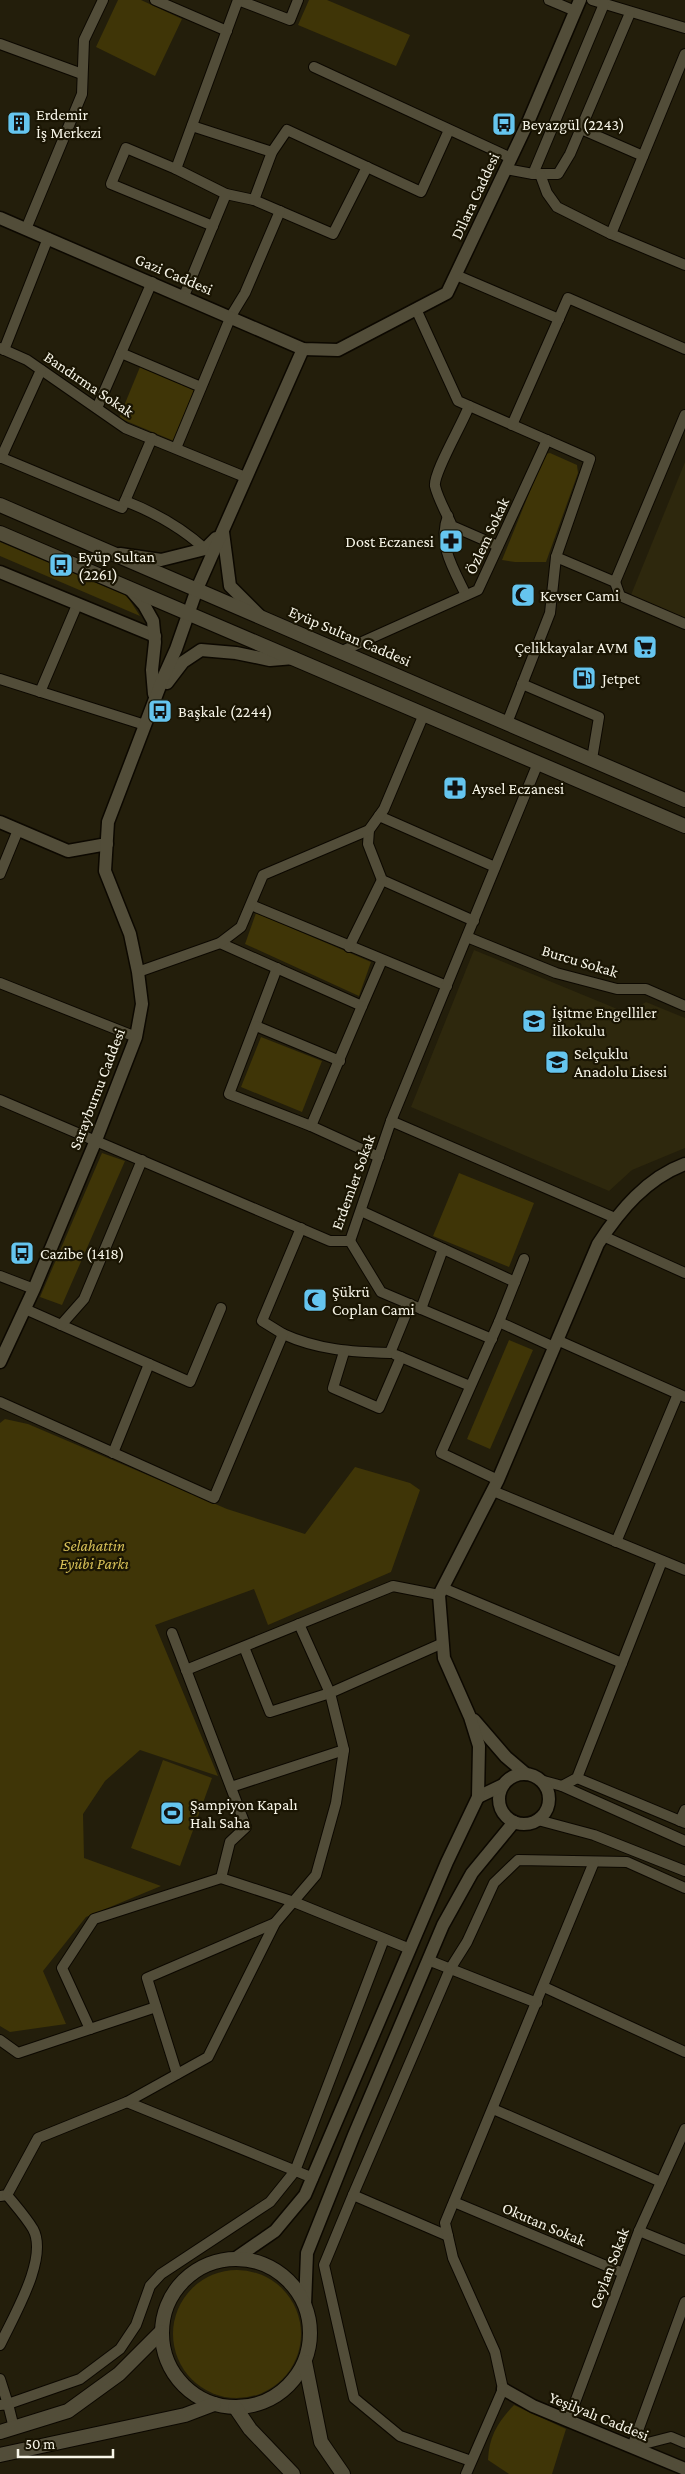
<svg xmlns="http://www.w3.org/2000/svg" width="685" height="2474" font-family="'Crimson Pro',serif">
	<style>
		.built { fill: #2e280d }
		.green { fill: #3f3507 }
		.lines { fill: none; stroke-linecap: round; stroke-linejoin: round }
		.minor-casing { stroke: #0c0800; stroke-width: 12 }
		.tertiary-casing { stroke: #0c0800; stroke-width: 15 }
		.secondary-casing { stroke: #0c0800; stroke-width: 16 }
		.minor { stroke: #524d39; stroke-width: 10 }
		.tertiary { stroke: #524d39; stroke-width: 12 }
		.secondary { stroke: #524d39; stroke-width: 14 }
		.labels { text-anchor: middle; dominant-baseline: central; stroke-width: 4.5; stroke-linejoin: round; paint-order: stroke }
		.poi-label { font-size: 16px; fill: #f7f5e8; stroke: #1a1503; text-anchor: start }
		.street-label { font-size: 16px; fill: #f7f5e8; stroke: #1a1503 }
		.park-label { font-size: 16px; font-style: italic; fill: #d7c058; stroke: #1a1503 }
	</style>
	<rect width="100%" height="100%" fill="#231e0b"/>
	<g class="built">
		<path d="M685,462V618L631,595Z"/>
		<path d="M474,950L627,1013L646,1002L685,1018V1148L632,1170L609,1191L411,1107Z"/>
	</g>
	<g class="green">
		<path d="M118,0H141L182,19L155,76L96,47Z"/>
		<path d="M309,0H327L410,35L396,66L298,25Z"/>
		<path d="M140,367L194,390L174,441L119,418Z"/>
		<path d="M550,453L577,465L578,473L546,562H515L502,560L545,454Z"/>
		<path d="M0,542L127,596L140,616L0,556Z"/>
		<path d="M256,913L371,962L359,996L245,944Z"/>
		<path d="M261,1037L322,1061L302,1112L241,1087Z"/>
		<path d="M102,1153L125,1161L62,1305L40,1297Z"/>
		<path d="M459,1173L534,1203L509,1267L433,1236Z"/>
		<path d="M509,1340L533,1350L490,1449L467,1439Z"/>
		<path d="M5,1419L28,1424L227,1509L305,1534L355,1467L410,1483L420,1490L391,1572L268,1625L254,1589L155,1625L218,1776L140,1750L105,1781L83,1814L84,1858L161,1886L86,1917L43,1971L66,2024L10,2032L0,2026V1423Z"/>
		<path d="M163,1760L212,1778L180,1866L131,1848Z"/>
		<circle cx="237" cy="2334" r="64"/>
		<path d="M514,2405L566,2429L552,2474H509L488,2460C489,2436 498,2422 514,2405Z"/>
	</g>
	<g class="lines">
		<g class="minor-casing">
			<g id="minor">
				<path d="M155,0L227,31"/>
				<path d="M238,0L290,20L298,0"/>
				<path d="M549,0L575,11"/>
				<path d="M592,0L685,28"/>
				<path d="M0,44L82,74"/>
				<path d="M314,67L511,158"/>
				<path d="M192,126L272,152"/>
				<path d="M581,129L643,156"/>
				<path d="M176,169L126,148L111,184L213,226"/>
				<path d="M506,169L533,174H558L570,154L630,13"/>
				<path d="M533,174L604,4"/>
				<path d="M540,174L547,193L557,207L611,234L685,265"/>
				<path d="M226,194L254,200L333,234L367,167"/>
				<path d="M254,200L272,152L287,130L421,192L449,130"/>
				<path d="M26,229L82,94L84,40L103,0"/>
				<path d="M611,234L685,54"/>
				<path d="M456,275L559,319"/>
				<path d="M184,296L226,194L176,169L238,0"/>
				<path d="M416,309L458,401L590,459L556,557L550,613L507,723"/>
				<path d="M0,348L27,360L125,428L245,477"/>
				<path d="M4,350L48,238"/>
				<path d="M121,353L201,387"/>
				<path d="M469,406C463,423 433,473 435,486C438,499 447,514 452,526L498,546"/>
				<path d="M97,408L152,282"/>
				<path d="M512,425L568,298L685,349"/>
				<path d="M176,448L231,316L245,293L280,211"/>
				<path d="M0,457L122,508L152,438"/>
				<path d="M1,458L41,370"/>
				<path d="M125,501C156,513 181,527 205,549"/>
				<path d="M448,516C437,544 454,570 466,595"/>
				<path d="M556,557L615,582L685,415"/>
				<path d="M615,582L620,596L685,624"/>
				<path d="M342,651L478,590L547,440"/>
				<path d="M0,679L145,725"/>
				<path d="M522,684L599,717L592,759"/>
				<path d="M40,692L77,605"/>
				<path d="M379,816L495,867"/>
				<path d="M369,830L368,844L382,880L474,921"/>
				<path d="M0,874L18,830"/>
				<path d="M251,905L447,986"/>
				<path d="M467,937L556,973L617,989H646L685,1006"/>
				<path d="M220,943L362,1006L382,960"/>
				<path d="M349,947L382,880"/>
				<path d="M277,968L229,1094L311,1126L379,1157"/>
				<path d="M138,972L220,943L241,927L263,875L369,830L384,809L424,714"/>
				<path d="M0,983L136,1037"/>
				<path d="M256,1026L340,1061"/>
				<path d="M0,1100L330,1241H350L391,1121L615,1218"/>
				<path d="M391,1121L538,763"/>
				<path d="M311,1126L362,1006"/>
				<path d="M361,1211L515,1282"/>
				<path d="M603,1236L685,1273"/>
				<path d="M350,1241L381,1292L492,1339"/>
				<path d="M0,1276L34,1289"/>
				<path d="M25,1309L190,1382L221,1308"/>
				<path d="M421,1309L443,1249"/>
				<path d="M499,1322L554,1347"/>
				<path d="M61,1325L84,1299L142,1160"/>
				<path d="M283,1334C318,1350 352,1352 390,1353L410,1304"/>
				<path d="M557,1340L685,1397"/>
				<path d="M344,1352L333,1388L379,1408L401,1357"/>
				<path d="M396,1355L470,1386"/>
				<path d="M0,1402L214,1498L283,1334L262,1321L301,1228"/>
				<path d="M113,1453L149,1364"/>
				<path d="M498,1480L441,1453L499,1322L524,1259"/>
				<path d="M493,1491L685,1570"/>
				<path d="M616,1542L678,1394"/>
				<path d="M443,1588L622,1663"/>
				<path d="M172,1633L246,1827L230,1842L221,1878L294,1902L410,1949"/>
				<path d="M244,1647L270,1712L330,1693L299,1624"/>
				<path d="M186,1670L393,1586L439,1595"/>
				<path d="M577,1778L685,1823"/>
				<path d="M540,1780L562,1786L685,1841"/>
				<path d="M562,1786L577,1778L662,1561"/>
				<path d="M231,1787L344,1750"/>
				<path d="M538,1820L594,1835L685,1871"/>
				<path d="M680,1821L685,1810"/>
				<path d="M428,1960L537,2003"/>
				<path d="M544,1987L685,2052"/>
				<path d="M90,2029L62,1968L94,1919L221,1878"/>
				<path d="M0,2040L18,2053L156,2007"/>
				<path d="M177,2074L147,1978L275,1923"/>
				<path d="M127,2102L313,2178"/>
				<path d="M493,2109L661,2182"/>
				<path d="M353,2195L324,2265L354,2398L400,2436L471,2461"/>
				<path d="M0,2196L7,2195L38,2138L127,2102L208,2057L275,1923L316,1875L336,1803L344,1750L330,1693L443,1643"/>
				<path d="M454,2202L623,2273"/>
				<path d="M639,2231L685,2250"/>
				<path d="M448,2236L353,2195L450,1969L467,1942L494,1883L518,1860L627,1862L685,1888"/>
				<path d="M0,2345C13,2317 49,2258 33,2229C26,2217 15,2205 7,2195"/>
				<path d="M0,2379L8,2404L80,2379L120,2349L136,2325L150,2286L161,2274L270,2202L295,2171L384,1939"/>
				<path d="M0,2405L8,2404L14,2428"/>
				<path d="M568,2421L639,2231L685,2129"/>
				<path d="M632,2447L685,2302"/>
				<path d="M632,2447L671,2437L685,2443"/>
				<path d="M466,2474L503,2389L495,2352L453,2258L445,2223L594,1862"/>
			</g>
		</g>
		<g class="tertiary-casing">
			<g id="tertiary">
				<path d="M0,218L303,349L338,350L447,293L529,120L580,0"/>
				<path d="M223,532L230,586L260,616"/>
				<path d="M120,554L161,560L205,549L216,538"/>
				<path d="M0,572L155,636"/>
				<path d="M129,588L144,605L153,621L155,642L152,670L154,694"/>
				<path d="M167,683L183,662L201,650L236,653L270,660L294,658"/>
				<path d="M0,822L68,851L107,844"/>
				<path d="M0,1362L34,1289L96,1140L136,1037L142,1004L138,972L130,934L105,871L108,822L163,678L176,649L197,589L303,349"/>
				<path d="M474,1720L506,1757L526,1774"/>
				<circle cx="524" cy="1799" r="25"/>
				<path d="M478,1797L503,1785"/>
				<path d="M236,2258L275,2231L305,2195L447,1862L478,1797L479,1746L470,1717L444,1658L439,1595L498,1480L598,1244C620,1210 647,1178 685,1164"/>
				<path d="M305,2305L307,2253L354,2135L443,1925L472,1873L514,1822"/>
				<path d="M503,2389L533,2406L685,2469"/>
			</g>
		</g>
		<g class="secondary-casing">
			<g id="secondary">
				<path d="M0,505L685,800"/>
				<path d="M0,533L685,826"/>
				<circle cx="236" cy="2333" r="74"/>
				<path d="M305,2362L321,2442L343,2474"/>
				<path d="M235,2407L250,2429L293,2474"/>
				<path d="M0,2432L68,2411L119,2374L161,2332"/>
				<path d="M0,2455L185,2415L214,2404"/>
			</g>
		</g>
		<use href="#minor" class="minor"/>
		<use href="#tertiary" class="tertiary"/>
		<use href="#secondary" class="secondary"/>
	</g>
	<defs>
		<g id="building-square" transform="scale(1.25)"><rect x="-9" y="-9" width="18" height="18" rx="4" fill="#65c5ef" stroke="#1a1503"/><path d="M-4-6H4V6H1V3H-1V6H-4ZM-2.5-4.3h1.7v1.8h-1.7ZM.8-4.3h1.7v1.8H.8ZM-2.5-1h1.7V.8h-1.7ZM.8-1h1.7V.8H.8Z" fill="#111"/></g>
		<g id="bus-square" transform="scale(1.25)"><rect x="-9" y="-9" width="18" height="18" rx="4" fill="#65c5ef" stroke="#1a1503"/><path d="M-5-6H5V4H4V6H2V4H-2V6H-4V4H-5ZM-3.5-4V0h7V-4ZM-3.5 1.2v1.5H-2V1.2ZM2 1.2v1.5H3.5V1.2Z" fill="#111"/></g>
		<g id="pharmacy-square" transform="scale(1.25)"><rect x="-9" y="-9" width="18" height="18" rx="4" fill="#65c5ef" stroke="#1a1503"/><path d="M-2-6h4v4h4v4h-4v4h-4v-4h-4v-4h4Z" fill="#111"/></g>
		<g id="mosque-square" transform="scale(1.25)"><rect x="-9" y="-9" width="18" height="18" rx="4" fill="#65c5ef" stroke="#1a1503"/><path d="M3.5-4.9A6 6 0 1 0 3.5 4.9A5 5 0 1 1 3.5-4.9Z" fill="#111"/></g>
		<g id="supermarket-square" transform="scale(1.25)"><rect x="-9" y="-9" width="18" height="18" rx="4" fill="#65c5ef" stroke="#1a1503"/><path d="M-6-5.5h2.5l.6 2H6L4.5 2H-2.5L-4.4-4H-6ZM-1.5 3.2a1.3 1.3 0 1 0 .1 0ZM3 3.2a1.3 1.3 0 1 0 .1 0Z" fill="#111"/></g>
		<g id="fuel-square" transform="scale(1.25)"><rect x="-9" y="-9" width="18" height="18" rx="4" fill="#65c5ef" stroke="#1a1503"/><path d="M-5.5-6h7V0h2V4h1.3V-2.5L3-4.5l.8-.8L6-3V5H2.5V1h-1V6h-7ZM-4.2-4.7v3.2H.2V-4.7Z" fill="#111"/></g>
		<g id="school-square" transform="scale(1.25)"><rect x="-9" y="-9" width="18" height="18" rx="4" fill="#65c5ef" stroke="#1a1503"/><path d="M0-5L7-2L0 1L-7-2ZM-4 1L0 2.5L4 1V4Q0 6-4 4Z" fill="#111"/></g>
		<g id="stadium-square" transform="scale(1.25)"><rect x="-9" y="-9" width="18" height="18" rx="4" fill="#65c5ef" stroke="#1a1503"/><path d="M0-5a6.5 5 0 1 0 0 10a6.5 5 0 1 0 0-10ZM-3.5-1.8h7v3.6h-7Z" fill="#111"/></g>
	</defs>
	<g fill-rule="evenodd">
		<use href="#building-square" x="19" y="123"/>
		<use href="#bus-square" x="504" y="124"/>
		<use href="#pharmacy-square" x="451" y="541"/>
		<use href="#bus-square" x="61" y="565"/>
		<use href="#mosque-square" x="523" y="595"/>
		<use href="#supermarket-square" x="645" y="647"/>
		<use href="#fuel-square" x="584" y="678"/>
		<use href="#bus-square" x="160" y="711"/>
		<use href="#pharmacy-square" x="455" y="788"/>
		<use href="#school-square" x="534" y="1021"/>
		<use href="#school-square" x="557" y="1062"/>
		<use href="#bus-square" x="22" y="1253"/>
		<use href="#mosque-square" x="315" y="1300"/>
		<use href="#stadium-square" x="172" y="1813"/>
	</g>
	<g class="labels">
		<g class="poi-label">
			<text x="36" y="114">Erdemir<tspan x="36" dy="18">İş Merkezi</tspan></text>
			<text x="522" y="124">Beyazgül (2243)</text>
			<text x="434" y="541" text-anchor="end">Dost Eczanesi</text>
			<text x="78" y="556">Eyüp Sultan<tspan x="78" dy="18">(2261)</tspan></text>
			<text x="540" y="595">Kevser Cami</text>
			<text x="628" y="647" text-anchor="end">Çelikkayalar AVM</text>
			<text x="602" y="678">Jetpet</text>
			<text x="178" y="711">Başkale (2244)</text>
			<text x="472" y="788">Aysel Eczanesi</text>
			<text x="552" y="1012">İşitme Engelliler<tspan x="552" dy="18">İlkokulu</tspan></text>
			<text x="574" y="1053">Selçuklu<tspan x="574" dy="18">Anadolu Lisesi</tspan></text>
			<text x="40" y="1253">Cazibe (1418)</text>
			<text x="332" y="1291">Şükrü<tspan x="332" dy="18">Coplan Cami</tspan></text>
			<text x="190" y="1804">Şampiyon Kapalı<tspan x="190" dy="18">Halı Saha</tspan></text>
		</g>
		<g class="street-label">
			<text transform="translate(475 196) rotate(-65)">Dilara Caddesi</text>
			<text transform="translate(174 274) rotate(23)">Gazi Caddesi</text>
			<text transform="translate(89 384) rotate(34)">Bandırma Sokak</text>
			<text transform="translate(487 536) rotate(-65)">Özlem Sokak</text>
			<text transform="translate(350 636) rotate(23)">Eyüp Sultan Caddesi</text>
			<text transform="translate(580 961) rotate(17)">Burcu Sokak</text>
			<text transform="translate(97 1089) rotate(-69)">Sarayburnu Caddesi</text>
			<text transform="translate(353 1182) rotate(-70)">Erdemler Sokak</text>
			<text transform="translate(544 2224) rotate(23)">Okutan Sokak</text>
			<text transform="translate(609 2268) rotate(-69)">Ceylan Sokak</text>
			<text transform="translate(599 2416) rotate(22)">Yeşilyalı Caddesi</text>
		</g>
		<g class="park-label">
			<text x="94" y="1545">Selahattin<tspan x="94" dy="18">Eyübi Parkı</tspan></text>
		</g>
	</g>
	<path d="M18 2449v8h95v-8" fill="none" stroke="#f7f5e8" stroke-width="2.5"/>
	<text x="25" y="2449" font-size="15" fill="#f7f5e8" stroke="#1a1503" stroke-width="4" paint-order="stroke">50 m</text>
</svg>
